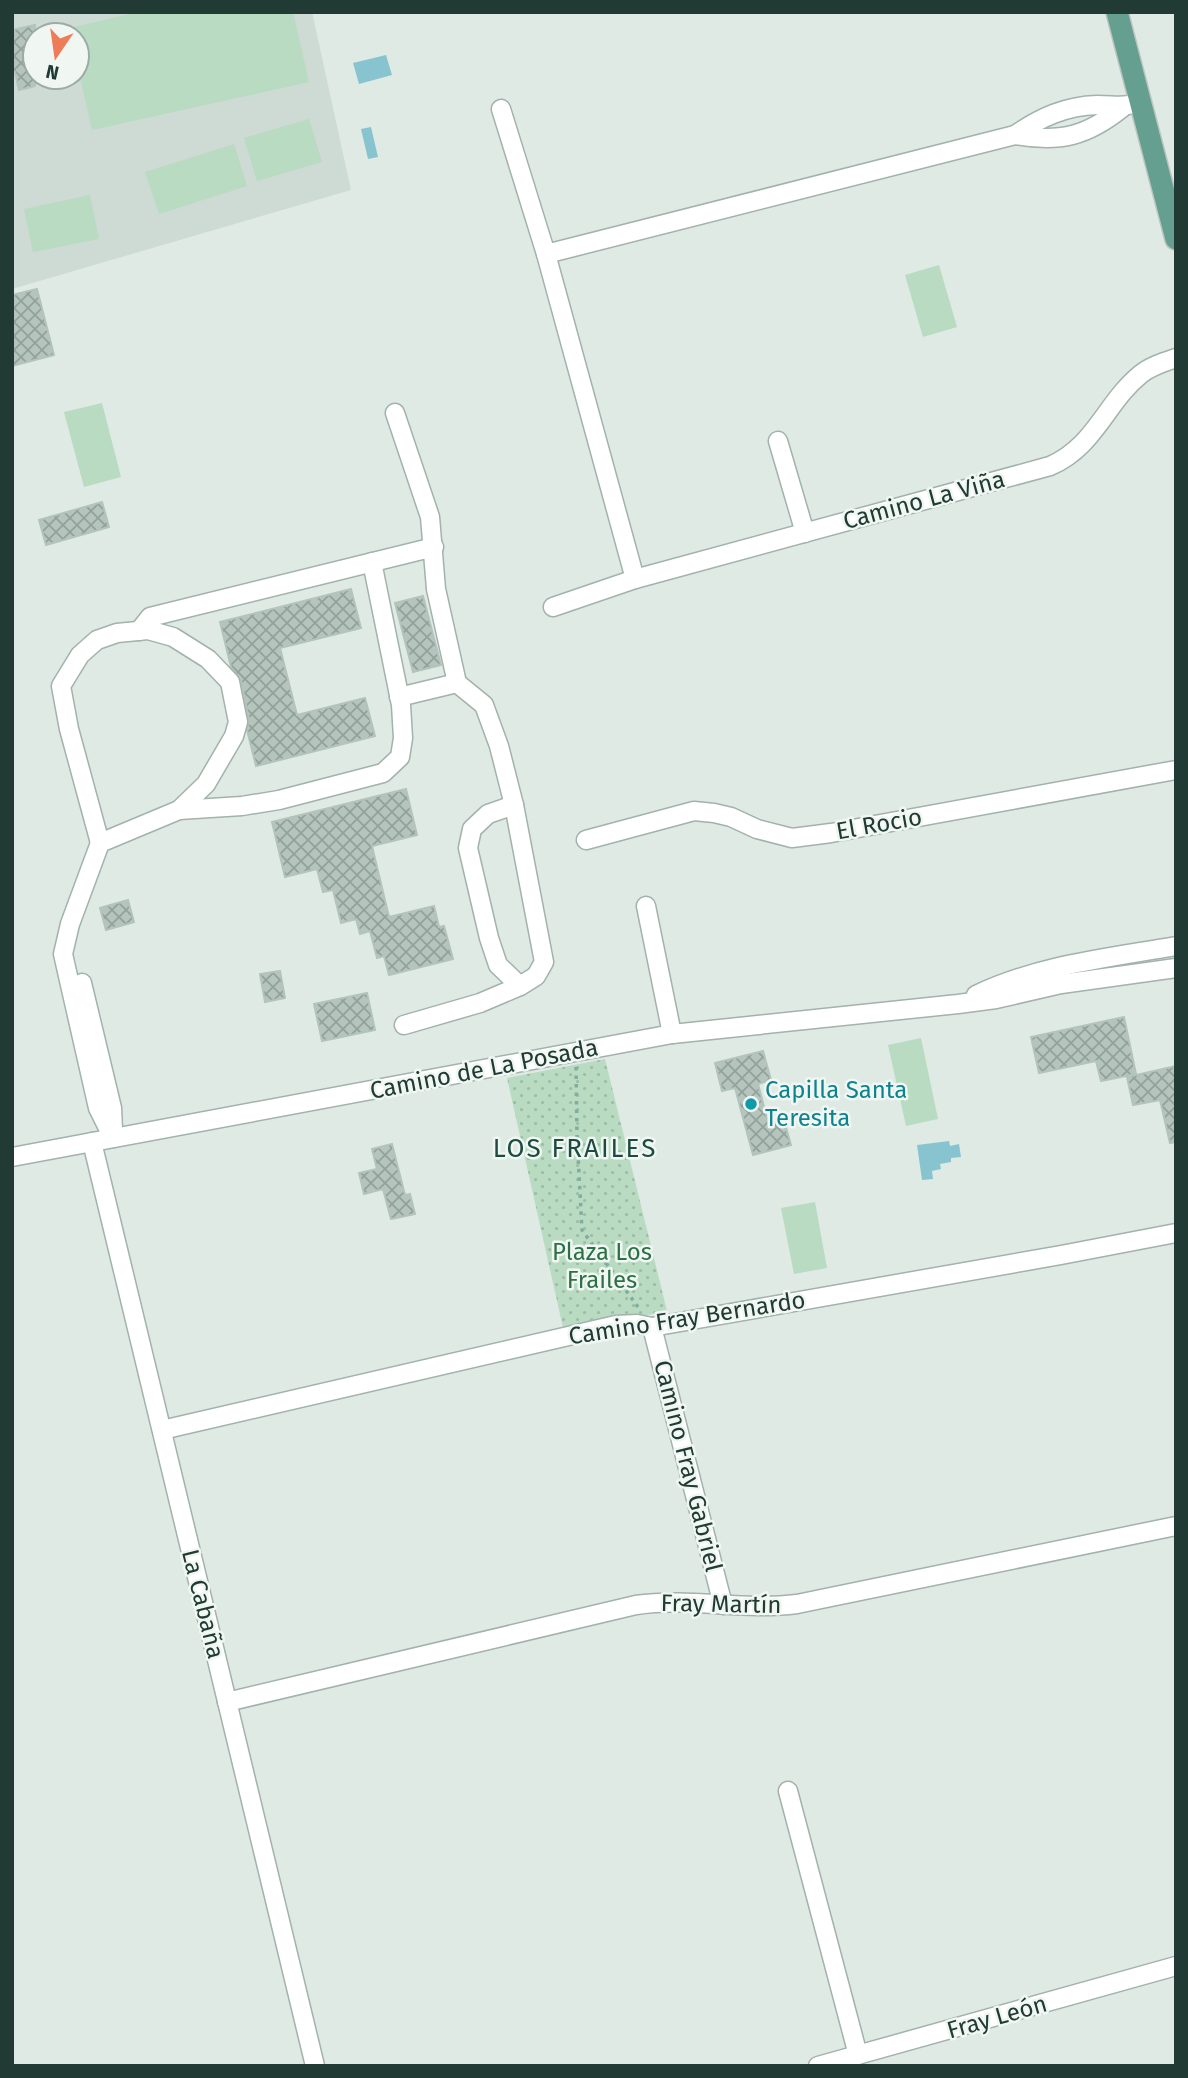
<svg xmlns="http://www.w3.org/2000/svg" width="1188" height="2078" font-family="'Fira Sans',sans-serif">
	<style>
		.built { fill: #cedad4; fill-rule: evenodd }
		.park { fill: url(#park-dots) }
		.pitch { fill: #b8dbc1 }
		.water { fill: #88c4cf }
		.building { fill: url(#building-cross-hatch); stroke: #b2c4bc; stroke-width: 2 }
		.lines { fill: none; stroke-linecap: round; stroke-linejoin: round }
		.minor-casing { stroke: #a2b2ac; stroke-width: 21 }
		.major-casing { stroke: #bcc4c2; stroke-width: 24 }
		.path { stroke: #80ad9f; stroke-width: 3.5; stroke-dasharray: 3.5 5; stroke-linecap: butt }
		.minor { stroke: #fff; stroke-width: 18 }
		.major { stroke: #649f8f; stroke-width: 21 }
		.culture-dot { fill: #0f9aa8; stroke: #f0f7f3; stroke-width: 2.5 }
		.labels { text-anchor: middle; dominant-baseline: central; stroke-width: 5; stroke-linejoin: round; paint-order: stroke }
		.street-label { font-size: 24px; fill: #213a33; stroke: #f0f7f3 }
		.culture-label { font-size: 24px; fill: #0d838f; stroke: #f0f7f3; text-anchor: start }
		.park-label { font-size: 24px; fill: #2c7045; stroke: #f0f7f3 }
		.neighbourhood-label { font-size: 26px; letter-spacing: 2px; fill: #1d4b40; stroke: #f0f7f3 }
	</style>
	<defs>
		<pattern id="park-dots" width="8" height="8" patternUnits="userSpaceOnUse" patternTransform="scale(1.75)"><rect width="8" height="8" fill="#b8dbc1"/><path d="M2 2h.1M6 6h.1" fill="none" stroke="#9ebda6" stroke-width="1.8" stroke-linecap="round"/></pattern>
		<pattern id="building-cross-hatch" width="8" height="8" patternUnits="userSpaceOnUse" patternTransform="scale(1.75)"><rect width="8" height="8" fill="#b5c5be"/><path d="M0 0l8 8M0 8l8-8" fill="none" stroke="#93a19b"/></pattern>
	</defs>
	<rect width="100%" height="100%" fill="#dfeae5"/>
	<path class="built" d="M12,12H312L351,190L12,289ZM35,35H77V77H35Z"/>
	<path class="park" d="M605,1059L667,1311L564,1332L507,1078Z"/>
	<g class="pitch">
		<path d="M139,12H293L309,82L92,130L77,64V35H70L69,28Z"/>
		<path d="M309,119L322,162L257,181L244,138Z"/>
		<path d="M234,144L247,186L159,214L145,172Z"/>
		<path d="M90,195L99,239L33,252L24,209Z"/>
		<path d="M939,265L957,327L923,337L905,275Z"/>
		<path d="M102,403L121,477L84,487L64,412Z"/>
		<path d="M921,1038L938,1119L906,1126L888,1045Z"/>
		<path d="M815,1202L827,1268L794,1274L781,1208Z"/>
	</g>
	<g class="water">
		<path d="M386,55L392,75L359,84L353,63Z"/>
		<path d="M371,127L378,157L368,159L361,129Z"/>
		<path d="M949,1141L950,1146L959,1144L961,1157L951,1158V1162L940,1164L941,1169L932,1171L933,1179L922,1180L917,1145Z"/>
	</g>
	<g class="building">
		<path d="M35,25V86L19,90L15,72H12V30Z"/>
		<path d="M37,289L54,355L12,366V295Z"/>
		<path d="M102,502L109,527L46,545L39,520Z"/>
		<path d="M351,589L361,628L280,648L297,715L365,698L375,736L256,766L247,730L249,720L241,680L231,667L220,622Z"/>
		<path d="M423,596L441,665L413,672L395,603Z"/>
		<path d="M406,789L417,835L372,846L389,917L434,906L439,927L444,926L453,959L389,975L384,956L377,958L370,931L360,934L356,919L341,923L333,890L323,892L317,869L285,877L272,822Z"/>
		<path d="M128,900L134,922L106,930L100,908Z"/>
		<path d="M280,971L285,998L265,1002L260,974Z"/>
		<path d="M367,993L375,1030L322,1041L314,1004Z"/>
		<path d="M1124,1017L1136,1074L1101,1081L1096,1061L1039,1073L1031,1037Z"/>
		<path d="M763,1051L771,1080L758,1084L768,1122L783,1117L791,1145L753,1155L735,1088L722,1091L715,1063Z"/>
		<path d="M1176,1066V1142L1170,1143L1160,1100L1133,1105L1127,1077Z"/>
		<path d="M392,1144L405,1195L410,1194L415,1214L391,1219L383,1189L364,1194L359,1173L377,1169L372,1149Z"/>
	</g>
	<g class="lines">
		<g class="minor-casing">
			<g id="minor">
				<path d="M501,109L546,254L635,579"/>
				<path d="M1015,135C1060,143 1087,136 1122,108"/>
				<path d="M546,254L1015,135C1041,117 1066,106 1097,105C1117,105 1121,108 1141,102"/>
				<path d="M395,413L430,517L436,589L457,683L399,697"/>
				<path d="M778,441L805,533"/>
				<path d="M553,607L635,579L1050,466C1095,447 1106,402 1141,374C1151,366 1164,362 1176,358"/>
				<path d="M139,631L150,617L434,547"/>
				<path d="M514,805L488,814L472,829L468,848L489,938L498,965L520,986"/>
				<path d="M586,840L694,811L714,813L731,817L757,829L792,838L831,833L1176,770"/>
				<path d="M100,843L69,729L61,686L80,655L97,640L117,633L148,630L173,637L208,659L230,682L238,722L234,736L206,784L179,810"/>
				<path d="M646,906L672,1034"/>
				<path d="M82,983L112,1108L113,1129"/>
				<path d="M976,995C1038,965 1108,958 1176,946"/>
				<path d="M404,1025L480,1003L520,986L536,976L544,962L514,805L499,746L484,705L457,683"/>
				<path d="M113,1138L98,1108L63,954L70,924L100,843L179,810L242,806L279,800L383,773L400,757L403,738L401,705L372,562"/>
				<path d="M92,1142L315,2066"/>
				<path d="M12,1157L672,1034L958,1004L996,999L1061,984L1176,968"/>
				<path d="M652,1327L723,1605"/>
				<path d="M162,1430L616,1325L637,1324L652,1327L1061,1255L1176,1233"/>
				<path d="M227,1702L636,1605C690,1597 743,1611 797,1604L1176,1526"/>
				<path d="M788,1791L858,2055"/>
				<path d="M818,2066L1176,1966"/>
			</g>
		</g>
		<g class="major-casing">
			<path id="major" d="M1117,12L1176,239"/>
		</g>
		<path class="path" d="M576,1067L577,1136L582,1230L638,1307"/>
		<use href="#minor" class="minor"/>
		<use href="#major" class="major"/>
	</g>
	<circle class="culture-dot" cx="751" cy="1104" r="7"/>
	<g class="labels">
		<g class="street-label">
			<text transform="translate(924 500) rotate(-15)">Camino La Viña</text>
			<text transform="translate(879 824) rotate(-10)">El Rocio</text>
			<text transform="translate(484 1069) rotate(-11)">Camino de La Posada</text>
			<text transform="translate(687 1318) rotate(-9)">Camino Fray Bernardo</text>
			<text transform="translate(688 1466) rotate(76)">Camino Fray Gabriel</text>
			<text transform="translate(203 1604) rotate(76)">La Cabaña</text>
			<text transform="translate(721 1604) rotate(1)">Fray Martín</text>
			<text transform="translate(997 2017) rotate(-16)">Fray León</text>
		</g>
		<g class="culture-label">
			<text x="765" y="1090">Capilla Santa<tspan x="765" dy="28">Teresita</tspan></text>
		</g>
		<g class="park-label">
			<text x="602" y="1252">Plaza Los<tspan x="602" dy="28">Frailes</tspan></text>
		</g>
		<g class="neighbourhood-label">
			<text x="575" y="1148">LOS FRAILES</text>
		</g>
	</g>
	<rect width="1188" height="2078" fill="none" stroke="#213a33" stroke-width="28"/>
	<g transform="translate(56 56) rotate(193)"><circle r="33" fill="#f0f7f3" stroke="#9daba6" stroke-width="2"/>
	<path d="M0-5L12 26L0 18L-12 26Z" fill="#ef7c58"/>
	<text y="-10" font-size="19" font-weight="bold" text-anchor="middle" fill="#213a33">N</text>
	</g>
</svg>
